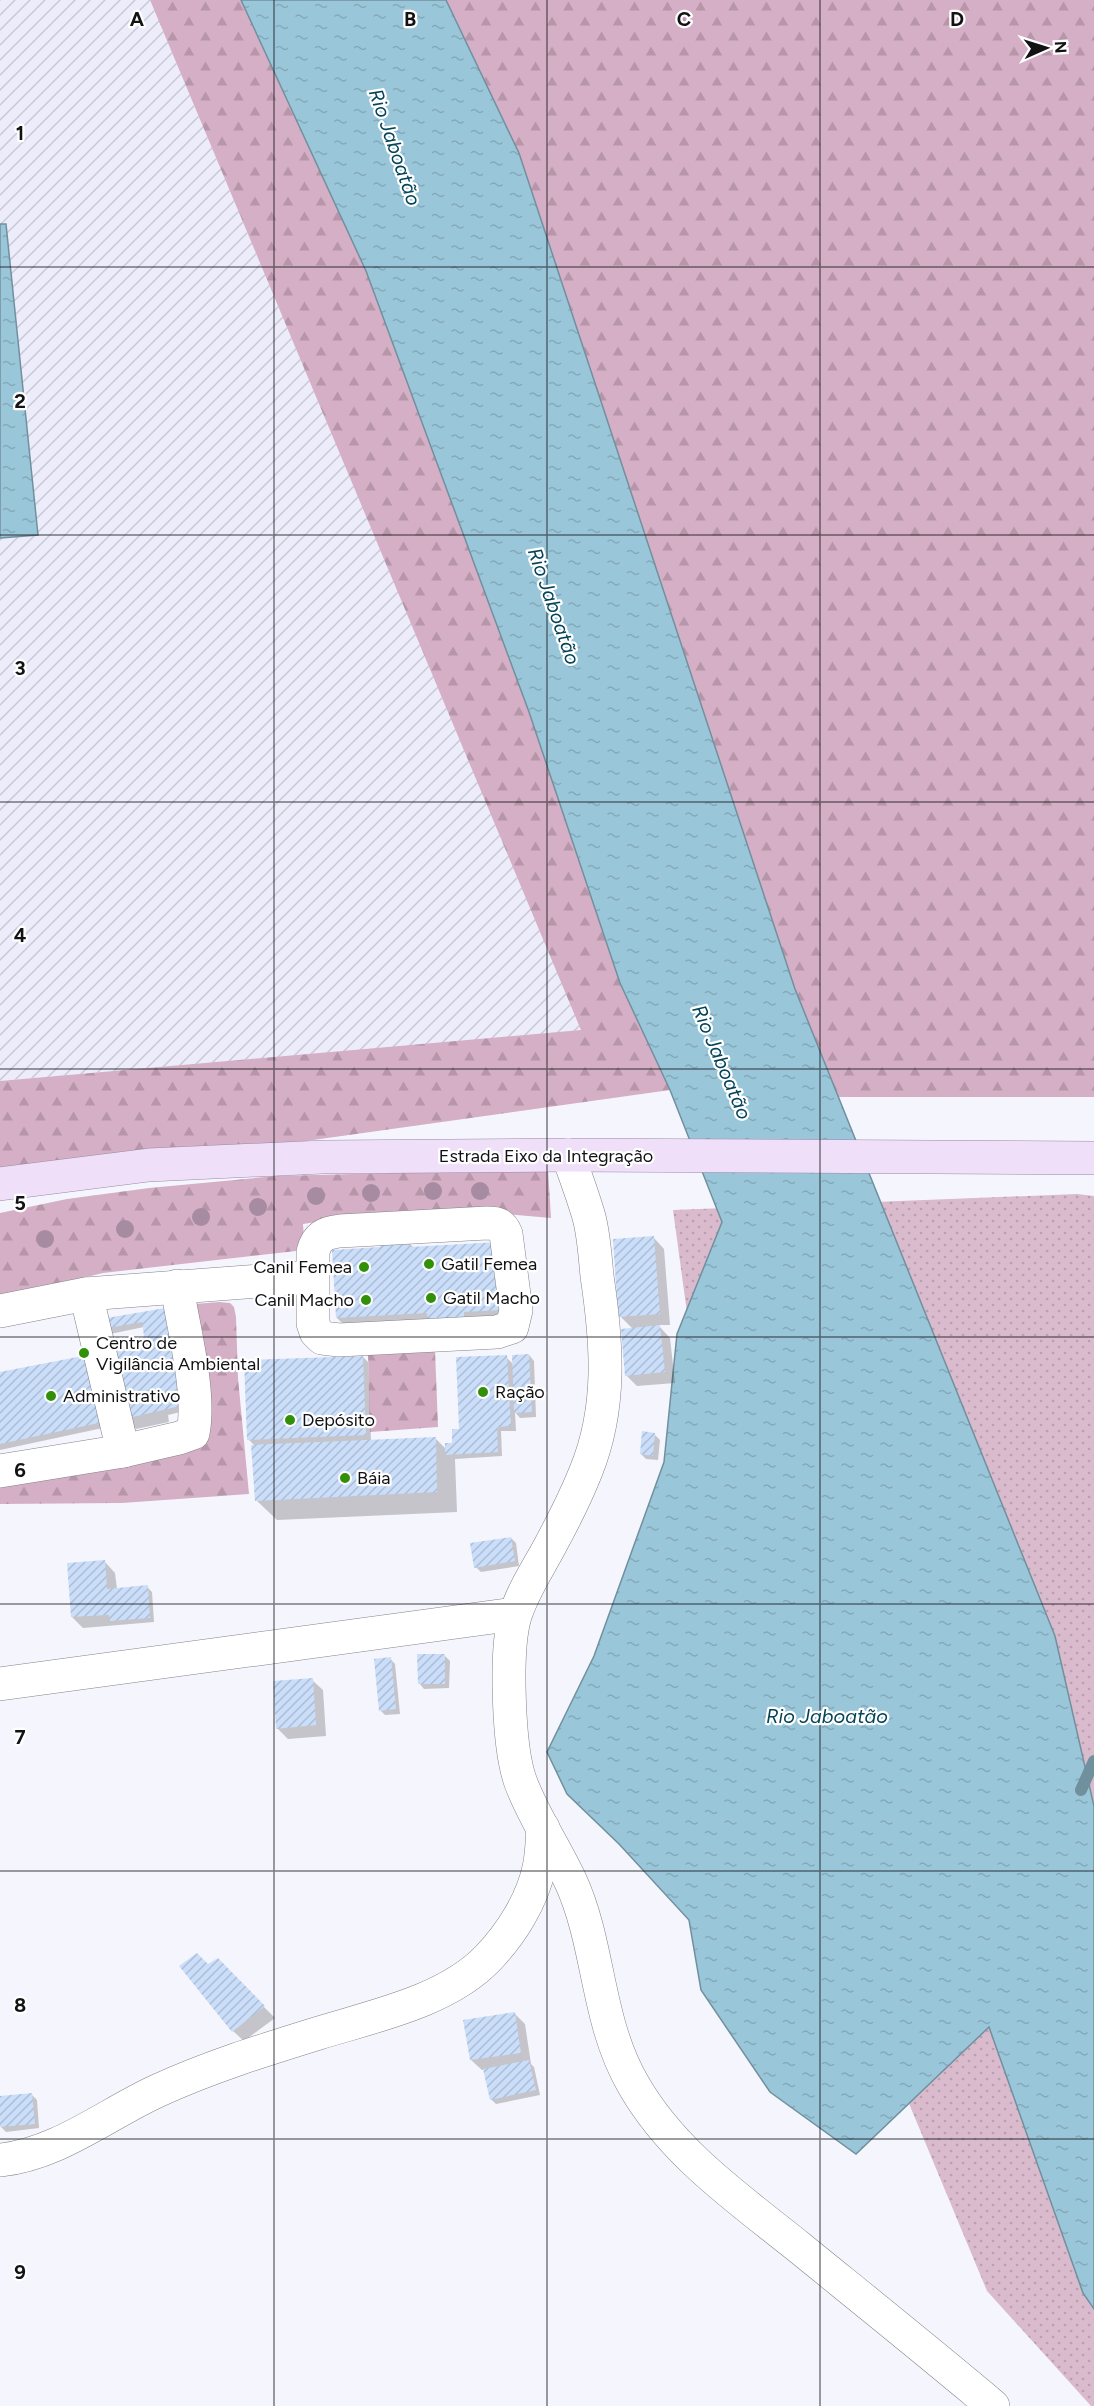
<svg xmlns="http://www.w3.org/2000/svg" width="1094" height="2406" font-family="Figtree,sans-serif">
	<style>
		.industrial { fill: url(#industrial-furrows) }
		.grass { fill: url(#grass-dots) }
		.forest { fill: url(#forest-firs) }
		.water { fill: url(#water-ripples); stroke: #71909e; stroke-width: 1.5 }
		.shadow { fill: #0003 }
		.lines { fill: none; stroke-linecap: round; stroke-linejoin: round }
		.stream { stroke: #71909e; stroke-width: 12 }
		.building { fill: url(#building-hatch) }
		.minor-casing { stroke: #838389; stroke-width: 34 }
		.major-casing { stroke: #9b89a6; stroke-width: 34 }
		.minor { stroke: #fff; stroke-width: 33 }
		.major { stroke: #efdff8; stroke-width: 33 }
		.tree { fill: #a78ca1 }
		.grid { fill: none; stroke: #121215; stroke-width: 1.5; stroke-opacity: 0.55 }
		.poi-dot { fill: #319008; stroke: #fff; stroke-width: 2 }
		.labels { text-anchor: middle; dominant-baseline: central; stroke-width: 4.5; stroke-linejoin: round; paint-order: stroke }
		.street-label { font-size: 18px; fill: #121215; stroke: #fff }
		.poi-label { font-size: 18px; fill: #121215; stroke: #fff; text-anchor: start }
		.water-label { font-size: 20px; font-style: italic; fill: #044358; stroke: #fff }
		.grid-label { font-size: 20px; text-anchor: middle; font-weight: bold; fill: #121215; stroke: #fff; stroke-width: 4.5; stroke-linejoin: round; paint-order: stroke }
	</style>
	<defs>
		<pattern id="industrial-furrows" width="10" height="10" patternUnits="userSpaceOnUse" patternTransform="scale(1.5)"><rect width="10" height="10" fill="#ececfb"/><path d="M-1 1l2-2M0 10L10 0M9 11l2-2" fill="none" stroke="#c9c9d6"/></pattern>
		<pattern id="grass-dots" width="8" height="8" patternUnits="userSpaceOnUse" patternTransform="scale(1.5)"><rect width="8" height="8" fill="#dabbcd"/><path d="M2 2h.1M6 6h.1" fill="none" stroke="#baa0af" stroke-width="1.8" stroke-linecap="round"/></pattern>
		<pattern id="forest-firs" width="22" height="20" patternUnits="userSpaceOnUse" patternTransform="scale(1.5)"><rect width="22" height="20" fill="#d5afc5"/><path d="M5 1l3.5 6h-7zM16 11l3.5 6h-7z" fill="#b696a8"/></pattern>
		<pattern id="water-ripples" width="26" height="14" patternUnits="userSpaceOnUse" patternTransform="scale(1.5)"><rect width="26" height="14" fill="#9ac6d9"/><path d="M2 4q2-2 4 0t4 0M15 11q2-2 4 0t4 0" fill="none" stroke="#84a9b9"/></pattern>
		<pattern id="building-hatch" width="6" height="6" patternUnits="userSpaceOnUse" patternTransform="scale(1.5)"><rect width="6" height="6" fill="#cadef9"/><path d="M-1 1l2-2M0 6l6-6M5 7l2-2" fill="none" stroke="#acbdd5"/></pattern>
	</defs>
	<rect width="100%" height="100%" fill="#f5f6fd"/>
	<path class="industrial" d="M0,0H150L582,1031L0,1081Z"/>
	<path class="grass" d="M1077,1194L1094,1196V2406H1091L987,2291L739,1695L673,1210Z"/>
	<g class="forest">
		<path d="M150,0H241L366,271L529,712L620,983L670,1090L0,1184V1081L581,1030Z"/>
		<path d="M446,0H1094V1097H838L795,989L519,153Z"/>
		<path d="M548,1169L551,1218L505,1214L364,1215L303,1224L305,1250L103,1273L0,1298V1213L67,1199L149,1188L276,1176Z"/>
		<path d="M219,1302L230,1303L234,1307L236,1317L238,1378L249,1494L122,1503L0,1504V1474L203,1440L183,1305Z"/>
		<path d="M435,1350L438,1427L370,1432L368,1353Z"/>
	</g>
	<g class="water">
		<path d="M241,0H446L519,153L795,989L1055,1636L1094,1806V2309L1083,2293L989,2027L856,2154L770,2092L701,1990L689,1920L619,1844L567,1794L547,1752L594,1656L664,1462L677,1334L722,1222L670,1090L620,983L529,712L366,271Z"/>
		<path d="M0,224H6L38,535L0,538Z"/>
	</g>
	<g class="shadow">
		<path d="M654,1238L664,1249L670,1325H658L670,1338L675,1383L637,1386L626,1375L633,1329L620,1316Z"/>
		<path d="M408,1242L414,1248L516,1296L522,1330L348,1329L337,1318L382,1248Z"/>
		<path d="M139,1314L193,1409L168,1415L169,1422L136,1429L125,1418L147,1344L144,1327L110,1334L105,1329Z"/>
		<path d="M529,1355L534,1361L536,1417L520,1418L515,1412L516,1431H501L502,1456L455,1459L457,1512L277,1520L256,1500L255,1446L248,1439L363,1357L368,1362L371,1441L435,1438L446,1449L453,1444L506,1357L513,1364Z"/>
		<path d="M0,1373L112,1426L0,1450Z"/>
		<path d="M655,1435L660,1440L658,1460L646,1459L641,1454Z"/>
		<path d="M511,1538L516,1543L519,1566L481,1572L476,1567Z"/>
		<path d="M105,1562L115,1573L117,1589L147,1587L152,1592L154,1622L83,1628L72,1617Z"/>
		<path d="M445,1656L450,1661L449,1688L424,1689L419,1683Z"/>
		<path d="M390,1659L395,1664L400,1714L385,1715L380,1710Z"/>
		<path d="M312,1680L323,1690L326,1736L288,1739L277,1728Z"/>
		<path d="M217,1960L275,2018L244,2041L233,2031L208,1965Z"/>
		<path d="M514,2013L525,2024L531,2064L534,2067L540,2095L496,2104L491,2099L485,2070H482L471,2060Z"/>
		<path d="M31,2094L37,2100L39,2128L6,2132L1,2127L0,2097Z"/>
	</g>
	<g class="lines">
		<path class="stream" d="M1081,1790L1094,1761"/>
	</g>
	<g class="building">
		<path d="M654,1236L660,1314L618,1317L613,1239Z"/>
		<path d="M408,1240L409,1247L500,1242L503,1310L464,1312V1319L428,1321L427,1313L336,1318L332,1250L380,1247V1241Z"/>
		<path d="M171,1307L189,1404L124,1419L108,1350L145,1343L142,1322L103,1329L101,1319Z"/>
		<path d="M660,1325L665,1372L625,1376L621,1329Z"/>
		<path d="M93,1354L108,1421L0,1444V1372Z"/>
		<path d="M529,1354L532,1412L514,1413L512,1355Z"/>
		<path d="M507,1355L511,1426L497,1427L498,1452L445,1455V1443H452V1429H459L456,1357Z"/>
		<path d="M363,1356L366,1435L247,1440L244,1360Z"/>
		<path d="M642,1431L655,1433L653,1456L640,1454Z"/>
		<path d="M436,1437L437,1492L255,1501L251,1445Z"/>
		<path d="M511,1537L515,1561L474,1568L470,1543Z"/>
		<path d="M105,1560L107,1589L148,1585L150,1618L110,1621L109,1615L71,1617L67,1563Z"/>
		<path d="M417,1654H445V1684H418Z"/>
		<path d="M391,1657L396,1709L379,1711L374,1659Z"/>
		<path d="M313,1678L316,1725L276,1729L273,1681Z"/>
		<path d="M197,1953L208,1964L218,1958L265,2006L232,2032L179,1966Z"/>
		<path d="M515,2012L521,2053L470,2060L463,2020Z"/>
		<path d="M529,2060L536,2090L490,2100L483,2069Z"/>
		<path d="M32,2093L35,2124L0,2127V2096Z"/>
	</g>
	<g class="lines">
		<g class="minor-casing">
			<g id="minor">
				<path d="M568,1155C575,1175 583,1196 589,1217C594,1236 595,1256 597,1276C607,1343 612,1407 586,1471C576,1496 564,1520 551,1544C539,1567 523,1590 515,1616C505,1650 508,1749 521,1783C534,1817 555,1848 571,1882C600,1946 596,2020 633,2084C672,2153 739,2199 800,2248C864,2300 929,2352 993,2406"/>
				<path d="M487,1223C497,1223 502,1224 506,1234L516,1310L512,1327L497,1332L339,1340L322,1338L316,1332L313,1323V1252C317,1236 325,1233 340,1231Z"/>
				<path d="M86,1294L123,1451"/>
				<path d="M0,1311L86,1294L312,1277"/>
				<path d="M0,1471L123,1451L179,1438L193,1433C201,1392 183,1328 177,1286"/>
				<path d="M0,1684L515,1614"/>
				<path d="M0,2160C58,2154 105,2115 157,2091C209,2067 264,2050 319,2033C374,2016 447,2001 488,1958C511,1934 532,1901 539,1868C542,1855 542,1841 543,1828"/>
			</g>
		</g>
		<g class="major-casing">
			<path id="major" d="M0,1184L149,1165L323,1157L568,1155L1094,1158"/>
		</g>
		<use href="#minor" class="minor"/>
		<use href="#major" class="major"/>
	</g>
	<g class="tree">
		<circle cx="433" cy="1191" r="9"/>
		<circle cx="480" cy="1191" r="9"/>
		<circle cx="371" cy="1193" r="9"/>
		<circle cx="316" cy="1196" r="9"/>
		<circle cx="258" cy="1207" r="9"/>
		<circle cx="201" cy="1217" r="9"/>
		<circle cx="125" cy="1229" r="9"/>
		<circle cx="45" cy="1239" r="9"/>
	</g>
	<path class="grid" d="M274,0V2406M547,0V2406M820,0V2406M0,267H1094M0,535H1094M0,802H1094M0,1069H1094M0,1337H1094M0,1604H1094M0,1871H1094M0,2139H1094"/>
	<g class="poi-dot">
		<circle cx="429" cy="1264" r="6"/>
		<circle cx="364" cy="1267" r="6"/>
		<circle cx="431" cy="1298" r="6"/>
		<circle cx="366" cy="1300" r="6"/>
		<circle cx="84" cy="1353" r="6"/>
		<circle cx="483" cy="1392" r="6"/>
		<circle cx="51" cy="1396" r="6"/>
		<circle cx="290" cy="1420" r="6"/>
		<circle cx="345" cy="1478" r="6"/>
	</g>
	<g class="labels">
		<g class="street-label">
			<text x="546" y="1156">Estrada Eixo da Integração</text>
		</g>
		<g class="poi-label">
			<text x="441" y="1264">Gatil Femea</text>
			<text x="352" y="1267" text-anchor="end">Canil Femea</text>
			<text x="443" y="1298">Gatil Macho</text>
			<text x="354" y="1300" text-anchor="end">Canil Macho</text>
			<text x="96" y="1343">Centro de<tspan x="96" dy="21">Vigilância Ambiental</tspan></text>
			<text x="495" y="1392">Ração</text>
			<text x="63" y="1396">Administrativo</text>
			<text x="302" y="1420">Depósito</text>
			<text x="357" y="1478">Báia</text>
		</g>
		<g class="water-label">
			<text transform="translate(395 147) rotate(71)">Rio Jaboatão</text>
			<text transform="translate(554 606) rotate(71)">Rio Jaboatão</text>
			<text transform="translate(722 1062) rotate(67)">Rio Jaboatão</text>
			<text x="827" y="1716">Rio Jaboatão</text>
		</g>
	</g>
	<g class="grid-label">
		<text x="137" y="26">A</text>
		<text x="410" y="26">B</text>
		<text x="684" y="26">C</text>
		<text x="957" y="26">D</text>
		<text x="20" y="140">1</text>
		<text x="20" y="408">2</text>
		<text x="20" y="675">3</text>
		<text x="20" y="942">4</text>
		<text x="20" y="1210">5</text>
		<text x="20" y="1477">6</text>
		<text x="20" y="1744">7</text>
		<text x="20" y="2012">8</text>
		<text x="20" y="2279">9</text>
	</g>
	<g transform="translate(1046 48) rotate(87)" stroke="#ffffff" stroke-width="4.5" paint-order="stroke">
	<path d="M0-4.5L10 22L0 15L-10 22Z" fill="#121215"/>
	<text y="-9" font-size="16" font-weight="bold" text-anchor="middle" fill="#121215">N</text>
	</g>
</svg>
